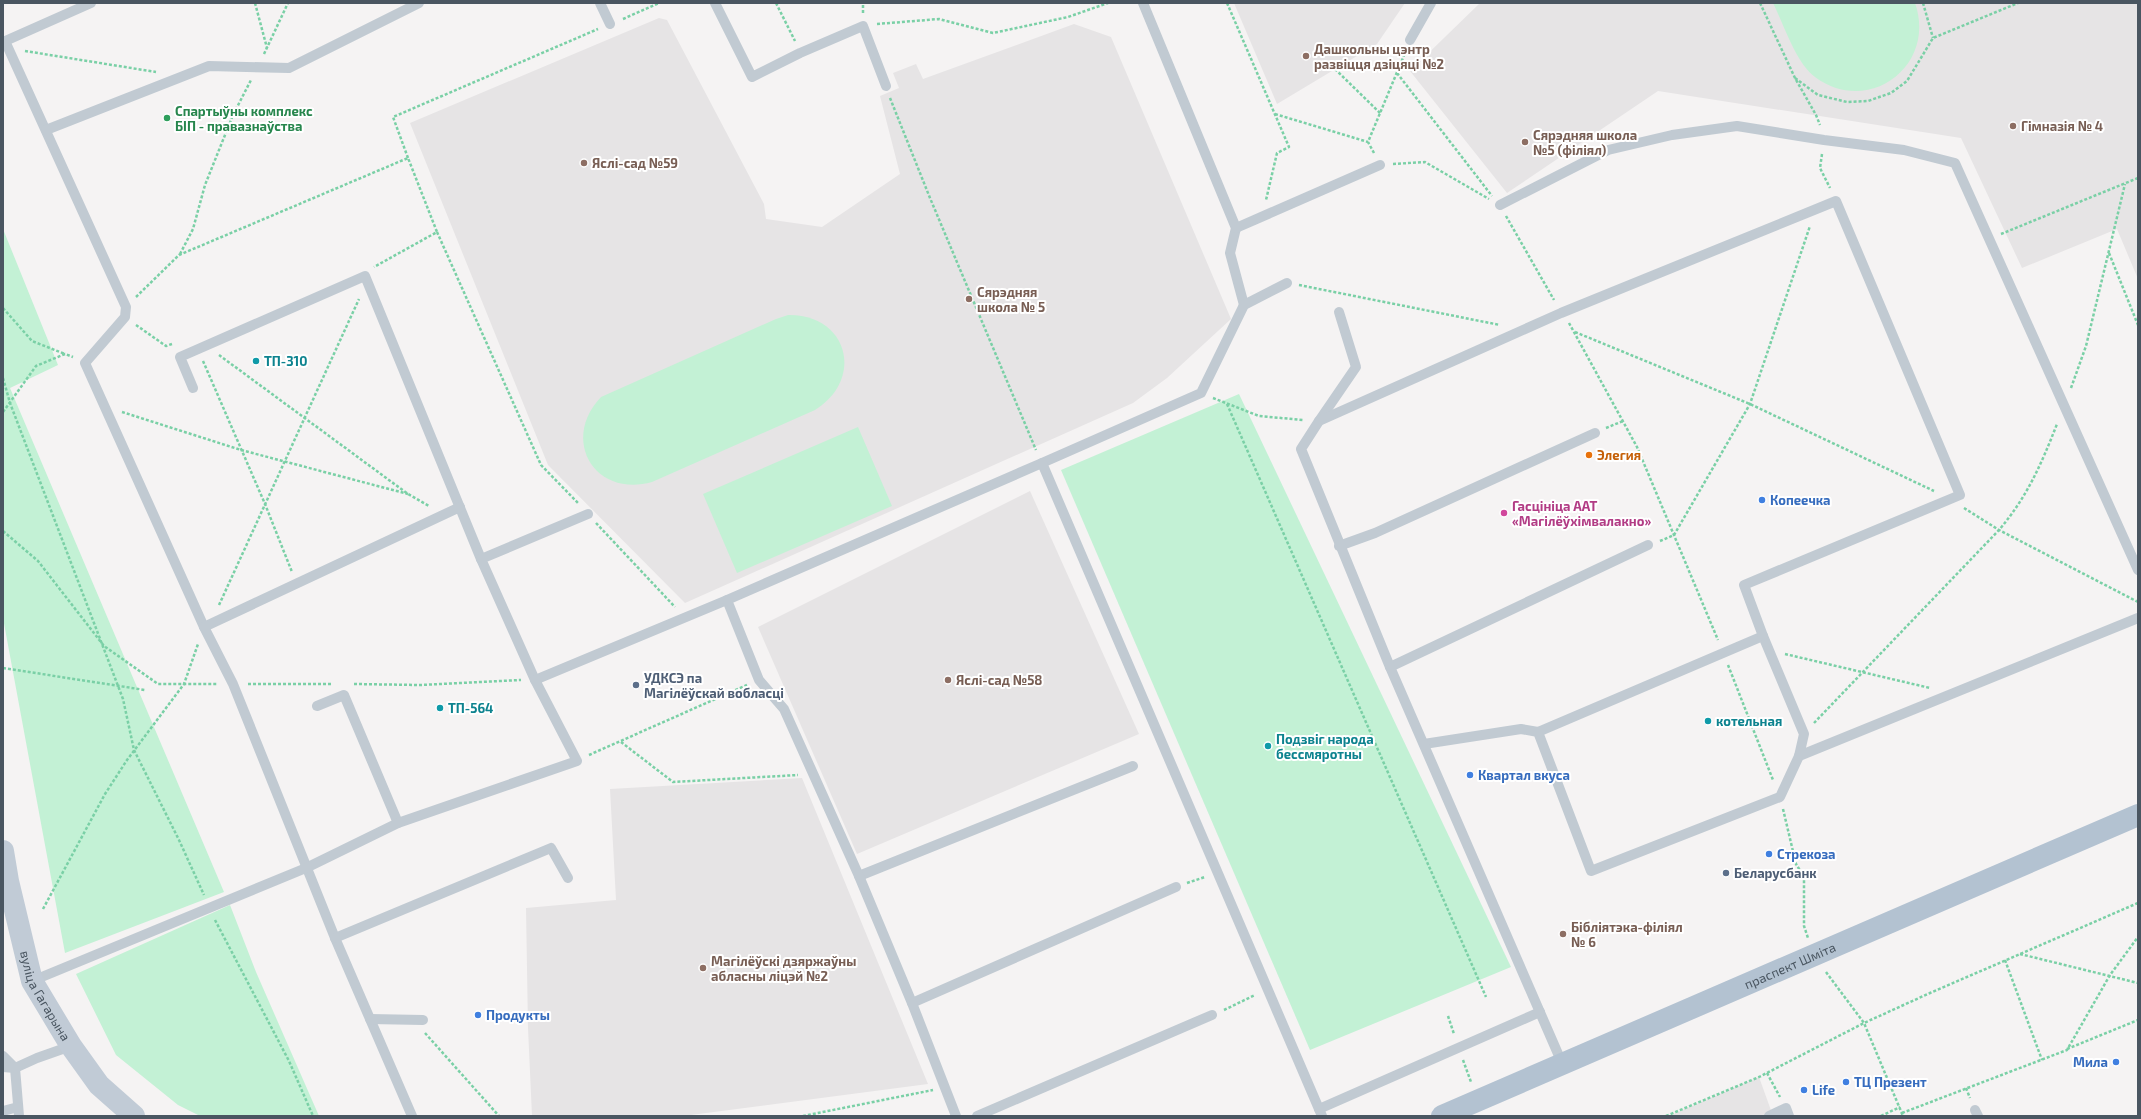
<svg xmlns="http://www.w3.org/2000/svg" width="2141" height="1119" font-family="'Exo 2',sans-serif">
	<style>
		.education { fill: #e6e4e5 }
		.green { fill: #c3f1d5 }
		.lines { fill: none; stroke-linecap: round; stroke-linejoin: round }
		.path { stroke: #7ad0a6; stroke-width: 2.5; stroke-dasharray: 3 2; stroke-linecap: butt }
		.service { stroke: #c1cad2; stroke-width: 10 }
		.secondary { stroke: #c1cbd6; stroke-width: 22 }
		.primary { stroke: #b3c2d1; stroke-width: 22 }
		.education-dot { fill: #8d6e63; stroke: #fff; stroke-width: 1.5 }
		.leisure-dot { fill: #2e9e5b; stroke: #fff; stroke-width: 1.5 }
		.culture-dot { fill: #0f9aa8; stroke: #fff; stroke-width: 1.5 }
		.food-dot { fill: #e8710a; stroke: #fff; stroke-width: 1.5 }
		.shop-dot { fill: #3f7fe0; stroke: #fff; stroke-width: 1.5 }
		.hotel-dot { fill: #d1479c; stroke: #fff; stroke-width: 1.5 }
		.service-dot { fill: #5c6f8a; stroke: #fff; stroke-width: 1.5 }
		.labels { text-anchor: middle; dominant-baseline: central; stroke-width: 4; stroke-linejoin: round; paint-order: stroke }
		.education-label { font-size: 13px; font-weight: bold; fill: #785e54; stroke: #fff; text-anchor: start }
		.leisure-label { font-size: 13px; font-weight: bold; fill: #27864d; stroke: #fff; text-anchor: start }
		.culture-label { font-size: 13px; font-weight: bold; fill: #0d838f; stroke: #fff; text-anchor: start }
		.food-label { font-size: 13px; font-weight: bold; fill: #c56008; stroke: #fff; text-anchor: start }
		.shop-label { font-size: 13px; font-weight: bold; fill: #366cbe; stroke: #fff; text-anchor: start }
		.hotel-label { font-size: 13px; font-weight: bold; fill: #b23c85; stroke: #fff; text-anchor: start }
		.service-label { font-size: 13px; font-weight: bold; fill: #4e5e75; stroke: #fff; text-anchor: start }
		.street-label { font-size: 13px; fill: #4a5661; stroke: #fff }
	</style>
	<rect width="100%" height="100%" fill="#f5f3f3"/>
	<g class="education">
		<path d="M1234,3H1405L1377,44L1277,104Z"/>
		<path d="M1480,3H2138V279L2117,229L2022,268L1961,138L1658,91L1507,193L1410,71Z"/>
		<path d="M659,18L667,20L764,204L766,219L822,227L900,174L880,96L899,88L893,73L916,64L923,79L1074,24L1111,37L1231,319L1167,378L1133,403L685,603L548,465L410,123Z"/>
		<path d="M1030,491L1139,734L857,854L758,627Z"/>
		<path d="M802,778L928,1084L683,1116H532L528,1028L526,908L616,900L610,789Z"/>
		<path d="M1759,1077L1773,1116H1669Z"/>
	</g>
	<g class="green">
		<path d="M1773,3H1915C1937,65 1869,117 1815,77C1796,63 1784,25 1773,3Z"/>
		<path d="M3,229L58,365L10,388L224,892L65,953L3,618Z"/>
		<path d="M788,315C848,314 865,379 815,410L652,482C595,498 560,440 601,397L776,319Z"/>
		<path d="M1239,394L1511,967L1310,1050L1061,470Z"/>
		<path d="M858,427L892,506L737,573L703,494Z"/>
		<path d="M230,905L256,972L319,1116H200L178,1105L116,1055L76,974Z"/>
	</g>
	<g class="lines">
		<g class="path">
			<path d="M255,3L267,48"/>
			<path d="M776,3L795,41"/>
			<path d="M1227,3L1289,147L1277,153L1266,200"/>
			<path d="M1760,3L1795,78L1816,115L1820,125"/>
			<path d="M1923,3L1933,38"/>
			<path d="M863,13V3"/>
			<path d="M623,19L659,3"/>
			<path d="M877,24L939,19L993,33L1068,17L1108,3"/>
			<path d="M25,51L156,72"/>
			<path d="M264,54L288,3"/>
			<path d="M1335,69L1381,114"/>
			<path d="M1397,73L1492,196"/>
			<path d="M1795,78L1818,95L1847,102L1868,101L1891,93L1907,81L1933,38L2018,3"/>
			<path d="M890,98L930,198L1036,450"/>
			<path d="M1275,114L1368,142"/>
			<path d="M1374,153L1368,142L1405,53"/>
			<path d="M1822,154L1820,168L1830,188"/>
			<path d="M408,158L393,117L598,29"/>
			<path d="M1393,164L1425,162L1489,199"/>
			<path d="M1506,216L1554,300"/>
			<path d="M437,232L541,465L578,503"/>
			<path d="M2001,234L2138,178"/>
			<path d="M2109,253L2138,325"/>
			<path d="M180,254L193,229L205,185L233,115L251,80"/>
			<path d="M1299,285L1500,325"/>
			<path d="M136,297L179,255L408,158L437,232L374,267"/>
			<path d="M3,308L32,341L65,354"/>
			<path d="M1569,323L1637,447L1718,640"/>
			<path d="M136,325L166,346L172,344"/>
			<path d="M1575,332L1750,404L1934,491"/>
			<path d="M219,355L408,494L429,506"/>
			<path d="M203,361L265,504L292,572"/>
			<path d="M3,378L10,403L123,699L134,750L179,840L204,895"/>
			<path d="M2071,388L2086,346L2125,184"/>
			<path d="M1213,398L1259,416L1303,420"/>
			<path d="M1227,404L1486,997"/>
			<path d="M3,412L36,366L65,354L73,357"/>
			<path d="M122,412L241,450L408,494"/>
			<path d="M1606,428L1623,421"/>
			<path d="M1964,508L1999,530L2138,602"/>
			<path d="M596,523L675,607"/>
			<path d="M3,531L38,561L104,646L158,684H217"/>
			<path d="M1660,541L1674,535L1750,404L1810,226"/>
			<path d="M219,605L359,299"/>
			<path d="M1785,654L1930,688"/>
			<path d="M1728,665L1773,780"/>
			<path d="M3,668L145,690"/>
			<path d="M248,684H331"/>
			<path d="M354,684L420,685L521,680"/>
			<path d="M1814,723L1999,530C2027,497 2041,465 2057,424"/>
			<path d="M621,742L673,782L798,775"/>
			<path d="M589,755L747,685"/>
			<path d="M1783,809L1796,864L1804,877V926L1808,938"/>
			<path d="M1187,883L1205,877"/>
			<path d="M43,909L105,794L127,760L184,684L198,644"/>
			<path d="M215,920L289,1061L313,1116"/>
			<path d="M2020,954L2138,983"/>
			<path d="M2005,960L2042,1060"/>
			<path d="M1826,972L1864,1023L1903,1116"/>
			<path d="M1224,1010L1255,995"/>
			<path d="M1448,1016L1454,1034"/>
			<path d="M425,1033L499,1116"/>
			<path d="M2067,1049L2138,1020"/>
			<path d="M1463,1060L1471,1082"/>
			<path d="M1767,1073L1780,1097"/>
			<path d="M1966,1088L1970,1098"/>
			<path d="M1902,1113L2067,1050L2110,975L2138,937"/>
			<path d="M803,1116L933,1090"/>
			<path d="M1666,1116L1759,1077L1864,1023L1930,993L2138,903"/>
			<path d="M1881,1116L1900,1107"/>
		</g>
		<g class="service">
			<path d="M600,3L610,24"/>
			<path d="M715,3L752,77L800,53L863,26L886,86"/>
			<path d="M1143,3L1236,228L1230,253L1244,305"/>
			<path d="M1410,40L1431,3"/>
			<path d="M5,41L126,307L125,317L85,363L204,627L233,684L335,938L412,1116"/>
			<path d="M3,42L91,3"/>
			<path d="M46,130L209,66L289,68L419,3"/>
			<path d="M1500,205L1608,150L1672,135L1737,126L1824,140L1904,150L1955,163L2138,570"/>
			<path d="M1236,228L1380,165"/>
			<path d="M193,388L180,357L365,276L481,559"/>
			<path d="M1319,421L1356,367L1339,312"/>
			<path d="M1042,463L1201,393L1244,305L1287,283"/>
			<path d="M1339,546L1375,533L1595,433"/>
			<path d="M204,627L460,507"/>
			<path d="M1390,667L1648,545"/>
			<path d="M535,680L481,559L588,514"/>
			<path d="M317,706L344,695L398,823"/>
			<path d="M1424,744L1521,729L1538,732L1591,871L1780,797L1799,756L1804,734L1763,636L1538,732"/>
			<path d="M1799,756L2138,618"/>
			<path d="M859,876L1133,766"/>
			<path d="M335,938L551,848L568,878"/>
			<path d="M32,981L306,868L398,823L577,761L535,680L727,600"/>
			<path d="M912,1003L1176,887"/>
			<path d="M370,1019L423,1020"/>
			<path d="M3,1056L15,1068L19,1116"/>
			<path d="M1562,1063L1390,667L1301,449L1319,421L1561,313L1836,201L1960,495L1744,585L1763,636"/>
			<path d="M3,1067L15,1068L37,1058L71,1046"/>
			<path d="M1319,1109L1540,1012"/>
			<path d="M1975,1110L1978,1116"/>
			<path d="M3,1111L18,1107"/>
			<path d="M956,1116L912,1003L859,876L784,709L759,680L727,600L1042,463L1322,1116"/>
			<path d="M977,1116L1212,1015"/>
			<path d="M1769,1116L1786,1108L1789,1116"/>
		</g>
		<path class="secondary" id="s1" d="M3,851L8,881L32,981L71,1046L99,1085L134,1116"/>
		<path class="primary" id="s2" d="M1442,1116L2138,815"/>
	</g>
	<g class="education-dot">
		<circle cx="1306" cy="56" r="4"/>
		<circle cx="2013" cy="126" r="4"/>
		<circle cx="1525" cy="142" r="4"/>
		<circle cx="584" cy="163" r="4"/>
		<circle cx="969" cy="299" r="4"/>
		<circle cx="948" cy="680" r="4"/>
		<circle cx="1563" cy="934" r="4"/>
		<circle cx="703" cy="968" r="4"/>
	</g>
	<circle class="leisure-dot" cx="167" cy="118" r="4"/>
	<g class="culture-dot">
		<circle cx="256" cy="361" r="4"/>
		<circle cx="440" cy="708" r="4"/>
		<circle cx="1708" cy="721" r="4"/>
		<circle cx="1268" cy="746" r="4"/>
	</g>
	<circle class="food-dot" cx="1589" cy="455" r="4"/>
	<g class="shop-dot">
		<circle cx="1762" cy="500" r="4"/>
		<circle cx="1470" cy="775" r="4"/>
		<circle cx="1769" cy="854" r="4"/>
		<circle cx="478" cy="1015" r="4"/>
		<circle cx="2116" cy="1062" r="4"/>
		<circle cx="1846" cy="1082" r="4"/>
		<circle cx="1804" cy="1090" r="4"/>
	</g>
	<circle class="hotel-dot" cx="1504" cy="513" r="4"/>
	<g class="service-dot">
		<circle cx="636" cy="685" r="4"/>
		<circle cx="1726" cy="873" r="4"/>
	</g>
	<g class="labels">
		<g class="education-label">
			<text x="1314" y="49">Дашкольны цэнтр<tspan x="1314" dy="15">развіцця дзіцяці №2</tspan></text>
			<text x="2021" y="126">Гімназія № 4</text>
			<text x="1533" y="135">Сярэдняя школа<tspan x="1533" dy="15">№5 (філіял)</tspan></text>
			<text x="592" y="163">Яслі-сад №59</text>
			<text x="977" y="292">Сярэдняя<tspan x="977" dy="15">школа № 5</tspan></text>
			<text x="956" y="680">Яслі-сад №58</text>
			<text x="1571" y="927">Бібліятэка-філіял<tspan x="1571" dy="15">№ 6</tspan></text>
			<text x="711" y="961">Магілёўскі дзяржаўны<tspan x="711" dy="15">абласны ліцэй №2</tspan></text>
		</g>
		<g class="leisure-label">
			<text x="175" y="111">Спартыўны комплекс<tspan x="175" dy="15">БІП - правазнаўства</tspan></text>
		</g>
		<g class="culture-label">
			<text x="264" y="361">ТП-310</text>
			<text x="448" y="708">ТП-564</text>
			<text x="1716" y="721">котельная</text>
			<text x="1276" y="739">Подзвіг народа<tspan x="1276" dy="15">бессмяротны</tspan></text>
		</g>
		<g class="food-label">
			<text x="1597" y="455">Элегия</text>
		</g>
		<g class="shop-label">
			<text x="1770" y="500">Копеечка</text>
			<text x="1478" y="775">Квартал вкуса</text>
			<text x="1777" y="854">Стрекоза</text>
			<text x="486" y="1015">Продукты</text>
			<text x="2108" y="1062" text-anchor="end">Мила</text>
			<text x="1854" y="1082">ТЦ Презент</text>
			<text x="1812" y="1090">Life</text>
		</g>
		<g class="hotel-label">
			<text x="1512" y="506">Гасцініца ААТ<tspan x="1512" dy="15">«Магілёўхімвалакно»</tspan></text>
		</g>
		<g class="service-label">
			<text x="644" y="678">УДКСЭ па<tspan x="644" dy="15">Магілёўскай вобласці</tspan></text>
			<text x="1734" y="873">Беларусбанк</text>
		</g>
		<g class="street-label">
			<text stroke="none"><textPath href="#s2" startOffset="379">праспект Шміта</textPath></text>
			<text stroke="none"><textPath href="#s1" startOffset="152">вуліца Гагарына</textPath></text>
		</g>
	</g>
	<rect width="2141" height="1119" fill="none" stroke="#4a5661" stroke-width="8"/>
</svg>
